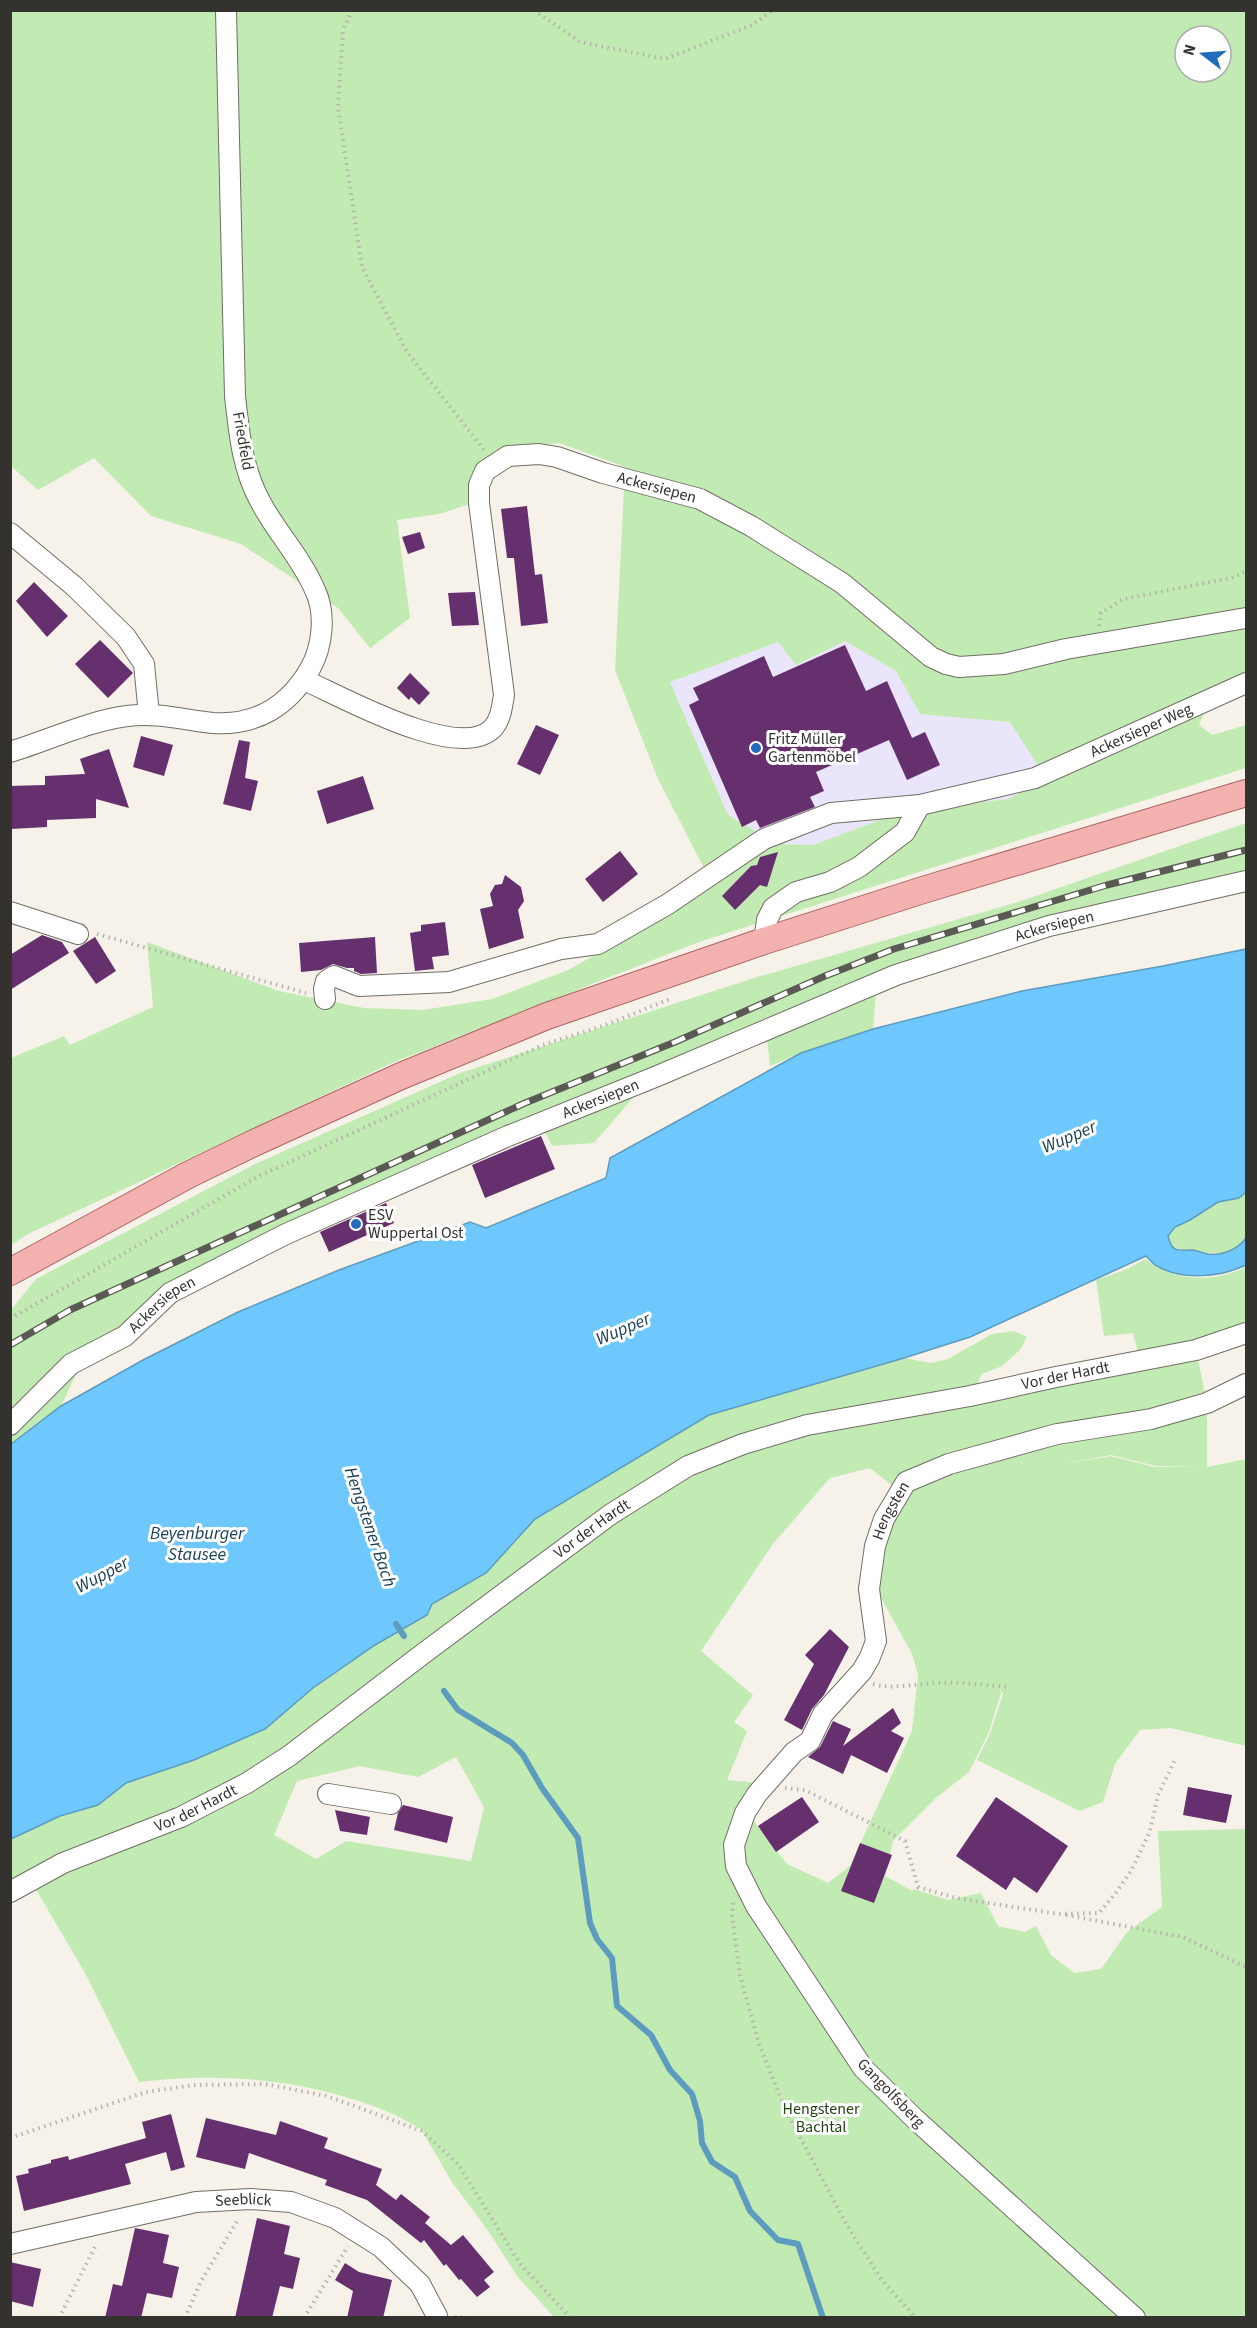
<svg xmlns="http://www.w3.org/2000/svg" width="1257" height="2328" font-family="'Source Sans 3',sans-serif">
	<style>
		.industrial { fill: #eae5fa }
		.green { fill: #c1ebb3; fill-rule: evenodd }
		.water { fill: #6ec8fd; stroke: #5d9bbf; stroke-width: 1.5 }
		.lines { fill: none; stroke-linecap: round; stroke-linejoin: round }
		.stream { stroke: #5d9bbf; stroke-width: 6 }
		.building { fill: #65306d }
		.minor-casing { stroke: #706d65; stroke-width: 22 }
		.major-casing { stroke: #ab6360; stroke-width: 28 }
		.path { stroke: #b6b3ac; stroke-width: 4; stroke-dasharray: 1.5 4.5; stroke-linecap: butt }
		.minor { stroke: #fff; stroke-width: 20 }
		.major { stroke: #f3b2b0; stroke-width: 26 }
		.rail-casing { stroke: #5b5954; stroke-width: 7 }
		.rail { stroke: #fff; stroke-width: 4.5; stroke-dasharray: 14; stroke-linecap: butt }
		.poi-dot { fill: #216cbc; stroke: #fff; stroke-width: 2 }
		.labels { text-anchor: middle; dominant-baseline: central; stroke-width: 6; stroke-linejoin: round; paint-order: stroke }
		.street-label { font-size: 16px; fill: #34322f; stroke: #fff }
		.poi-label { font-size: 16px; fill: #34322f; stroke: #fff; text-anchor: start }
		.park-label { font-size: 16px; fill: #214412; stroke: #fff }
		.water-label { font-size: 18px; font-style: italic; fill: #194056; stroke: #fff }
	</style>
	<rect width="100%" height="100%" fill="#f6f2e9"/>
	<path class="industrial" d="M845,641L896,671L920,714L1010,722L1047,780L1007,799L901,812L813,845L777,844L728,815L670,682L778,642L796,665Z"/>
	<g class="green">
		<path d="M11,11H1246V672L1209,703L1199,725L1212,735L1246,725V768L699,942L392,1063L28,1234L11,1245V1058L64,1036L70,1045L153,1007L147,942L279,991L364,1008L423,1010L492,999L568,970L608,948L705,870L658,779L615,670L625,467L559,443L501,450L473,503L439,514L397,520L410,618L370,648L338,608L241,544L151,516L94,458L38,490L11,466ZM1185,36H1221V72H1185ZM845,641L896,671L920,714L1010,722L1047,780L1007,799L901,812L813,845L777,844L728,815L670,682L778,642L796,665Z"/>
		<path d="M1246,823V877L878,973L873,1029L801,1053L770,1066L766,1028L650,1078L594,1143L552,1146L543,1128L173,1282L81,1363L61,1406L11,1443L10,1311L36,1279L255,1164L460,1073L754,978L1018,902Z"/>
		<path d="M1246,1192V1238C1224,1266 1209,1247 1184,1252L1170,1244L1168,1236L1175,1227L1190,1220L1218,1202L1239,1198Z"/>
		<path d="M1145,1259C1173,1282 1214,1283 1246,1267V1323L1192,1342L1138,1353L1133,1333L1104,1336L1096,1280L1125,1270Z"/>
		<path d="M1014,1331L1027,1337L1020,1350L1002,1366L982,1374L971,1395L1196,1350L1207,1403V1467L1246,1459V1746L1171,1728L1140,1730L1115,1764L1103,1802L1080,1811L977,1760L990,1734L1003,1694L1000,1689L1001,1693L989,1732L969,1772L936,1798L893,1841L885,1876L912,1891L914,1889L948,1900L981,1893L998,1926L1025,1932L1036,1926L1051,1955L1074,1973L1101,1969L1127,1932L1162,1907L1158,1831L1246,1829V2317H554L517,2276L489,2232L452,2182L422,2131H425C410,2123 395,2114 379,2108C301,2079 222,2072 139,2082L85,1973L31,1881L11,1892L10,1839L60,1816L98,1805L126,1783L194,1760L265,1729L313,1688L375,1645L427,1615L432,1604L486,1573L535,1519L709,1415L904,1358L931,1363L948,1359L992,1334ZM1111,1455L1156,1466L1199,1467H1154L1111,1456L1064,1464ZM870,1468L899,1491L895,1518L880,1560V1596L912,1654L918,1675L912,1731L850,1866L828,1883L787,1864L752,1819L758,1783L727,1780L747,1731L734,1722L753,1695L701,1651L772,1545L830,1478ZM456,1757L484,1807L471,1861L346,1841L316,1859L274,1835L297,1781L360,1766L418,1777Z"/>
	</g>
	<path class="water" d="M1246,949V1192L1239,1198L1218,1202L1190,1220L1175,1227L1168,1236C1172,1254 1180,1250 1193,1250C1198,1251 1203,1253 1208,1254C1222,1256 1237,1250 1246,1238V1265C1221,1277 1182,1281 1157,1266C1153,1264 1149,1259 1146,1256L970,1337L904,1358L709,1415L535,1519L486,1573L432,1604L427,1615L375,1645L313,1688L265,1729L194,1760L126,1783L98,1805L60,1816L11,1839V1444L61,1406L143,1360L238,1312L339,1270L470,1222L486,1228L606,1178L610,1158L801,1053L873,1029L1022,991L1163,966Z"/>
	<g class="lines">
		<g class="stream">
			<path d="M396,1624L404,1636"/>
			<path d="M444,1691L458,1710L512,1743L523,1755L542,1788L578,1838L590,1923L597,1939L612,1958L617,2006L651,2035L670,2070L692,2094L700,2121L702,2143L712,2162L735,2177L750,2211L778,2240L798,2244L823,2318"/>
		</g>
	</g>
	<g class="building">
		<path d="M527,506L535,575L542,574L548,623L521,626L514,558H507L501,509Z"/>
		<path d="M420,532L425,548L408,554L402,537Z"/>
		<path d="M34,582L68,616L47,637L16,601Z"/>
		<path d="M475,592L479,625L452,626L448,593Z"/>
		<path d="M100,640L133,673L108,698L75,664Z"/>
		<path d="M845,645L866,691L887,681L912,738L925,732L940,765L907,780L889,740L816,772L824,791L810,797L815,807L760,828L756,820L742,827L689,705L699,700L693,688L764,656L773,677Z"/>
		<path d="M410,673L430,693L419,705L411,697L409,700L397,688Z"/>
		<path d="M536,725L559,735L540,775L517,764Z"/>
		<path d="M141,736L173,745L164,776L133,767Z"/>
		<path d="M239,740L250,742L245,778L258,781L251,811L223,804Z"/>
		<path d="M109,749L129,808L96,799V818L47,820V827L11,829L10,786L45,785V776L85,774L80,759Z"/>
		<path d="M363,776L374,809L327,824L317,791Z"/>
		<path d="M620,851L638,874L603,902L585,879Z"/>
		<path d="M778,852L767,887L760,885L735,910L722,896L751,866L757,865L760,857Z"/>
		<path d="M505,875L521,887L524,901L518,910L524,938L489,949L480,909L493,906L490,894L495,885L502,884Z"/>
		<path d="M445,922L449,955L432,957L434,969L415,971L410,933L421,931V925Z"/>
		<path d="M42,935L62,942L69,953L10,990V955Z"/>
		<path d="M95,937L116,971L96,984L73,951Z"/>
		<path d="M375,937L377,973L361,974L354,971V968H347L333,964L321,970L301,972L299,943Z"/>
		<path d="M541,1136L555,1169L485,1198L472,1165Z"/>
		<path d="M386,1203L394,1223L329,1252L320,1232Z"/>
		<path d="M830,1629L849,1647L824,1695L812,1709L802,1730L784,1720L814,1664L805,1655Z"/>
		<path d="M893,1708L901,1723L891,1731L904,1738L887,1773L851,1755L843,1774L808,1757L820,1747L833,1721L851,1729L843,1746Z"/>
		<path d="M1188,1787L1232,1795L1226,1823L1183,1815Z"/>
		<path d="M802,1797L819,1822L776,1852L758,1826Z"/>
		<path d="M996,1797L1068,1846L1037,1893L1014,1877L1006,1890L956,1856Z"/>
		<path d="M403,1805L453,1817L447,1843L394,1830L398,1813Z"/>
		<path d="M335,1810L370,1817L367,1835L340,1831Z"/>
		<path d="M860,1843L892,1855L874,1903L841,1891Z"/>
		<path d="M171,2114L185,2167L171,2171L166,2152L125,2164L131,2184L24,2211L16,2176L29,2173L28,2169L51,2163V2160L68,2156L69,2160L146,2138L142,2122Z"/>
		<path d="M206,2118L276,2135L280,2121L328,2138L324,2148L382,2169L376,2185L396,2200L401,2194L430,2217L425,2223L451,2245L463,2235L494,2272L484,2280L490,2287L477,2297L461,2279L459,2280L446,2264L444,2266L424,2240L421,2243L367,2200L325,2185L327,2180L249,2153L245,2169L196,2157Z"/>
		<path d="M257,2218L290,2226L284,2254L300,2258L293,2289L280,2286L272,2318H235Z"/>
		<path d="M135,2228L169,2235L163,2263L179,2267L172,2298L147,2293L141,2318H105L113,2284L122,2286Z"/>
		<path d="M10,2262L41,2269L33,2307L10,2301Z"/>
		<path d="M345,2263L359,2272L392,2280L383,2318H347L353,2291L335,2280Z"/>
	</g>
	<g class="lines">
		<g class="minor-casing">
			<g id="minor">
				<path d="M10,533L74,586L126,637L144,664L149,715"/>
				<path id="s1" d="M304,680C341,696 457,762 492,729C501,720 502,706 504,695L479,503V485L485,471L508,456L539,454L557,457L603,473L700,499L751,526L842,583L931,657L946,664L959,667L1004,664L1066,649L1246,618"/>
				<path d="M10,752C46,741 92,720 127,716C156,712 185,720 213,723C257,726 289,705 310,669C323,646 326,613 315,590C301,557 276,532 260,501C242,468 239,432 235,396L226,10"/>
				<path d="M10,912L78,934"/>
				<path d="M764,941L767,920L773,908L796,892L830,882L859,867L905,832L920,805"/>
				<path id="s2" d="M325,999L324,989L326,981L334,976L359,986L449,982L561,949L598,944L668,904L764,839L831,813L920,805L1035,778L1246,683"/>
				<path id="s3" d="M10,1425L71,1364L125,1336L170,1293L286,1234L508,1136L655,1077L896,975L1049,926L1246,881"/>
				<path d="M328,1794L391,1804"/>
				<path id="s4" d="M10,1892L63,1863L181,1817L247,1783L289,1756L424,1653L611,1514L688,1466L743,1444L807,1425L970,1396L1056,1377L1196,1350L1246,1333"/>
				<path id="s5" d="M10,2244L196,2202L251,2199L291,2202L335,2218L381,2247L420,2284L437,2316"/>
				<path id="s6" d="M1135,2318L915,2119L863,2068L756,1906L736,1866L734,1845L745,1813L757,1794L794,1752L810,1741L823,1714L862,1671L870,1657L876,1641L869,1589L875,1546L884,1519L906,1482L949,1464L1057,1434L1151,1419L1207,1403L1246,1384"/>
			</g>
		</g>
		<g class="major-casing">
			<path id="major" d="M10,1272L188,1175L254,1143L401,1076L547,1016L764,941L923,890L1246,793"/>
		</g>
		<g class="path">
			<path d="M352,10L343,30L338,107L362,267L407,352L485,451"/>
			<path d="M534,10L580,42L665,59L752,25L773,10"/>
			<path d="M1099,626L1101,613L1123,599L1231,578L1246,571"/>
			<path d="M97,934L306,993"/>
			<path d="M10,1319L257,1177L543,1045L608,1024L670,999"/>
			<path d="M873,1684C891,1689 906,1685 925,1684C951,1681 979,1684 1006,1687"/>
			<path d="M785,1788L805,1790L905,1841L918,1887L956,1898L1059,1914L1099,1913L1115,1894L1131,1871L1150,1831L1158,1795L1175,1760"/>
			<path d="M733,1903L732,1915L740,1975L759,2044L786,2111L848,2227L881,2279L916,2318"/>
			<path d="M1066,1915L1183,1937L1246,1967"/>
			<path d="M10,2138L146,2092L194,2085L265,2084L327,2096L422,2131L458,2164L520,2264L571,2318"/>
			<path d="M455,2317L469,2318"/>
			<path d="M59,2318L97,2243"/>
			<path d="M185,2318L200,2283L239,2218"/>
			<path d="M304,2318L348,2246"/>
		</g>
		<use href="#minor" class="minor"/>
		<use href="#major" class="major"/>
		<g class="rail-casing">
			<path id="rail" d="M10,1345L70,1310L525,1103L675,1042L825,976L894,949L1107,885L1246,850"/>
		</g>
		<use href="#rail" class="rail"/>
	</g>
	<g class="poi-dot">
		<circle cx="756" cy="748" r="6"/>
		<circle cx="356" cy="1224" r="6"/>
	</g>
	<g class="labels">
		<g class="street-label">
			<text transform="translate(243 441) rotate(80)">Friedfeld</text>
			<text stroke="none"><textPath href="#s1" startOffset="646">Ackersiepen</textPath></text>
			<text stroke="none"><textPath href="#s2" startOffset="891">Ackersieper Weg</textPath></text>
			<text stroke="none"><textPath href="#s3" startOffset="1168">Ackersiepen</textPath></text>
			<text stroke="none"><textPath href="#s3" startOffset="682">Ackersiepen</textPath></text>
			<text stroke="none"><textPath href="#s3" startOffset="196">Ackersiepen</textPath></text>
			<text stroke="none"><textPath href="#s4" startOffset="1194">Vor der Hardt</textPath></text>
			<text stroke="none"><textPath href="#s6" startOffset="1017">Hengsten</textPath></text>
			<text stroke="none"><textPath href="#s4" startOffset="690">Vor der Hardt</textPath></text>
			<text stroke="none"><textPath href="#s4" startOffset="204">Vor der Hardt</textPath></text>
			<text transform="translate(891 2093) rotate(46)">Gangolfsberg</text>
			<text stroke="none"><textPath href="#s5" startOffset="238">Seeblick</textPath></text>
		</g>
		<g class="poi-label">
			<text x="768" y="739">Fritz Müller<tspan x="768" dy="18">Gartenmöbel</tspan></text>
			<text x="368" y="1215">ESV<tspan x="368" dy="18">Wuppertal Ost</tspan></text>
		</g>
		<g class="park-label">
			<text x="821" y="2109">Hengstener<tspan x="821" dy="18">Bachtal</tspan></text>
		</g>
		<g class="water-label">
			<text transform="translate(1069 1137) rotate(-23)">Wupper</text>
			<text transform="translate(623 1329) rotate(-23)">Wupper</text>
			<text transform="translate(370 1527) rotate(71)">Hengstener Bach</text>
			<text x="197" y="1533">Beyenburger<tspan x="197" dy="21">Stausee</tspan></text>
			<text transform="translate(102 1575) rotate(-28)">Wupper</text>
		</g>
	</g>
	<rect width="1257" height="2328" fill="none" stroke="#34322f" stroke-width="24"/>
	<g transform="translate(1203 54) rotate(287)"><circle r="28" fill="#ffffff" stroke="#aeadac" stroke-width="1.5"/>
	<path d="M0-4.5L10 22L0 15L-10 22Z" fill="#216cbc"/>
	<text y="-9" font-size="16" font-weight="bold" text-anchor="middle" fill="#34322f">N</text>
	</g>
</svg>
